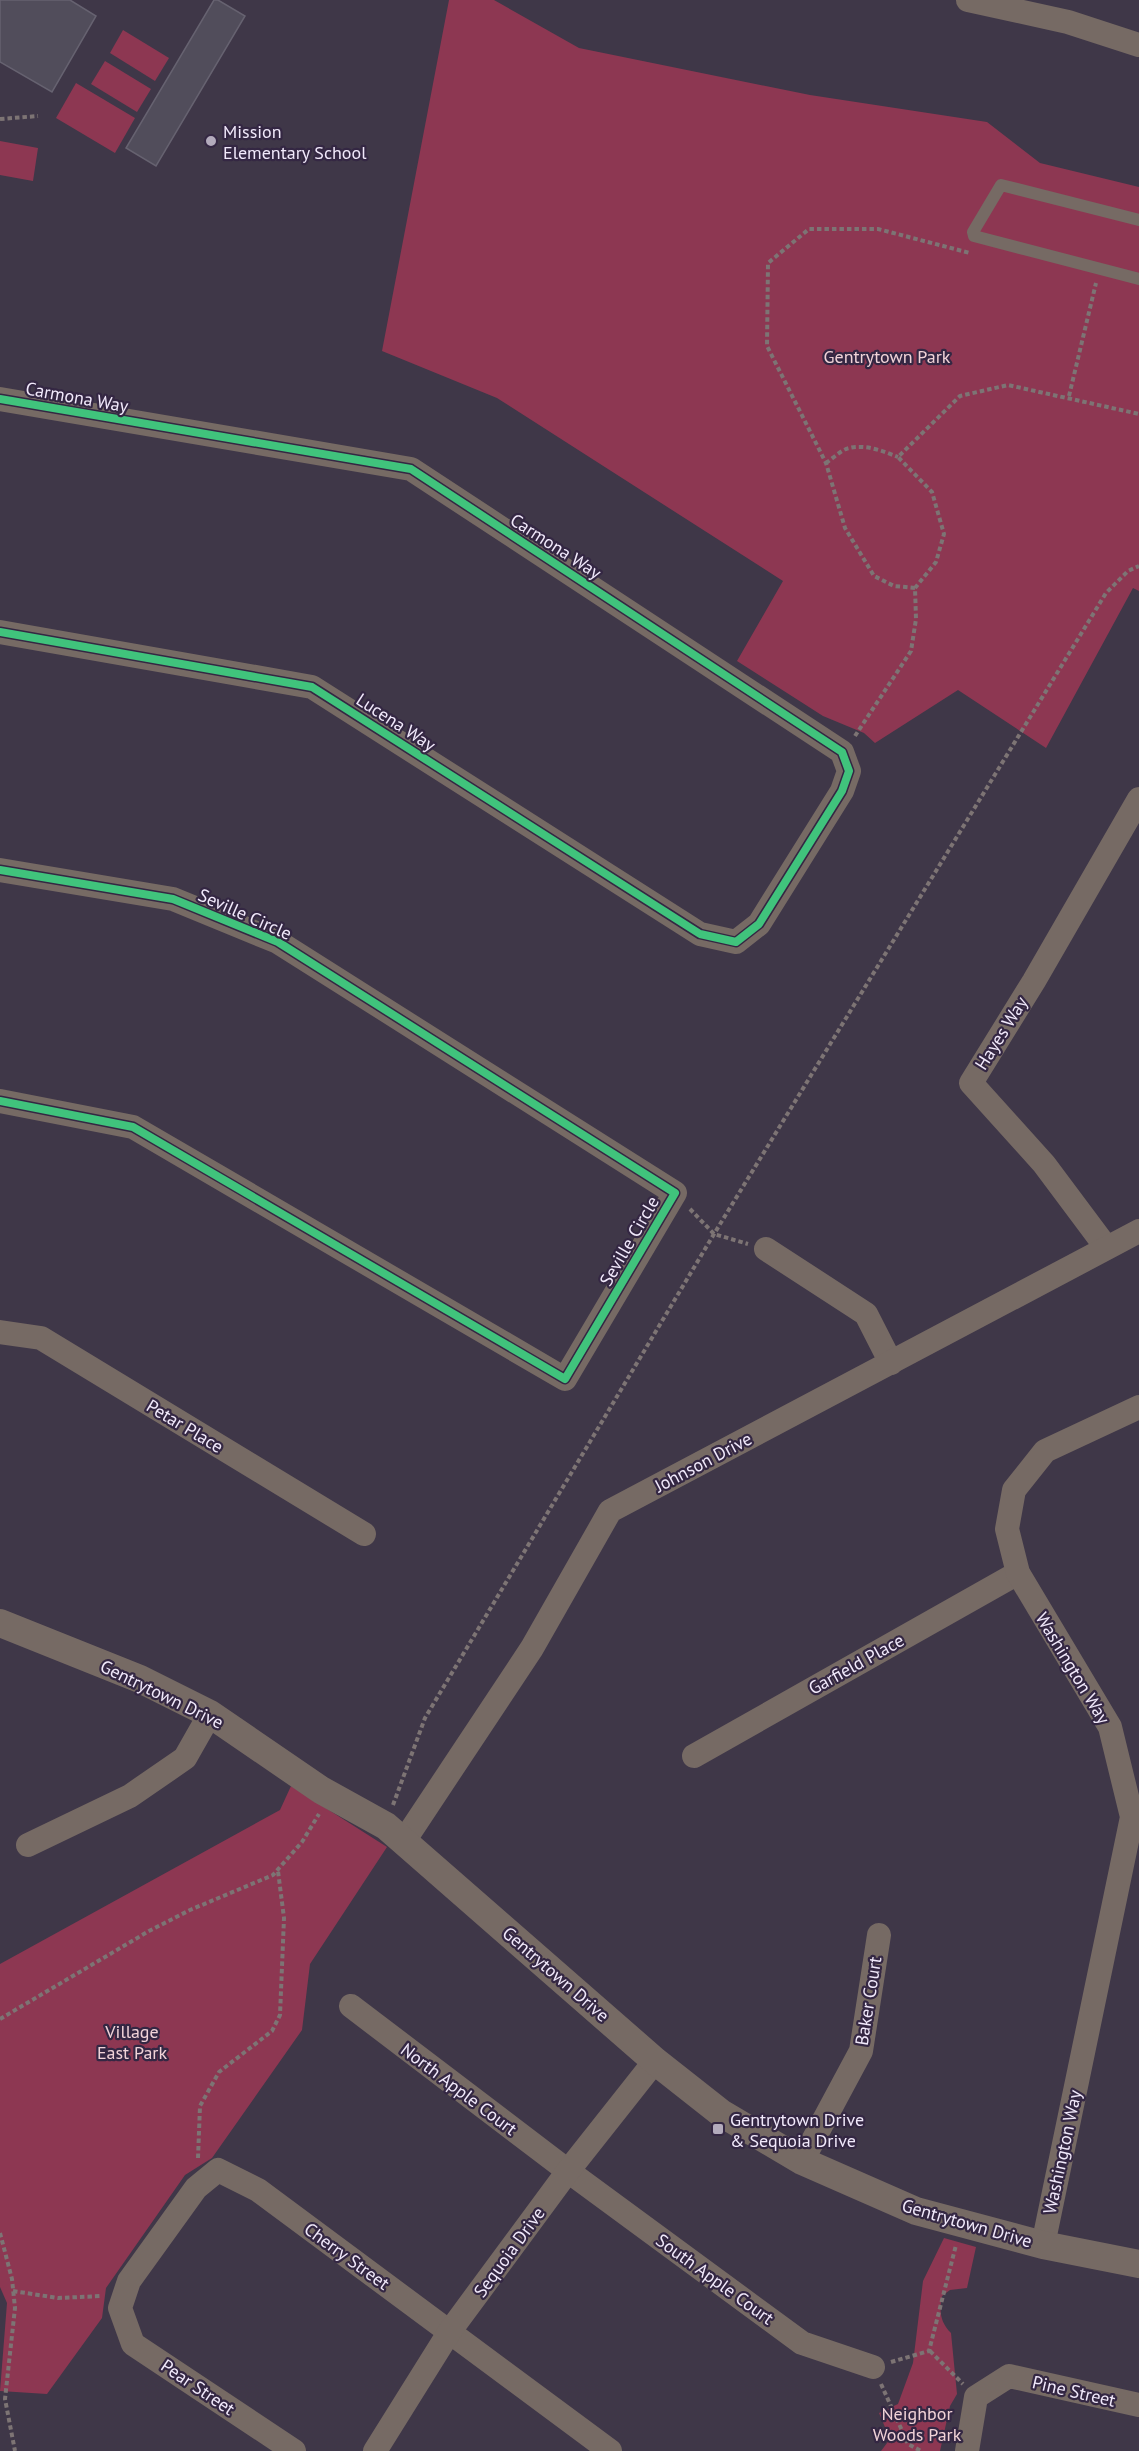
<svg xmlns="http://www.w3.org/2000/svg" width="1139" height="2451" font-family="'PT Sans',sans-serif">
	<style>
		.green { fill: #8d3752 }
		.building { fill: #514d5b; stroke: #666270; stroke-width: 1.5 }
		.lines { fill: none; stroke-linecap: round; stroke-linejoin: round }
		.path { stroke: #7d7474; stroke-width: 4; stroke-dasharray: 4.5 3; stroke-linecap: butt }
		.service { stroke: #766a64; stroke-width: 12 }
		.minor { stroke: #766a64; stroke-width: 24 }
		.tertiary { stroke: #766a64; stroke-width: 28 }
		.cycleway-casing { stroke: #342743; stroke-width: 11 }
		.cycleway { stroke: #40c37c; stroke-width: 8 }
		.poi-dot { fill: #b3abbc; stroke: #342743; stroke-width: 2 }
		.labels { text-anchor: middle; dominant-baseline: central; stroke-width: 4.5; stroke-linejoin: round; paint-order: stroke }
		.poi-label { font-size: 18px; fill: #f1e9fb; stroke: #342743; text-anchor: start }
		.park-label { font-size: 18px; fill: #f1d3d8; stroke: #342743 }
		.street-label { font-size: 18px; fill: #f1e9fb; stroke: #342743 }
	</style>
	<rect width="100%" height="100%" fill="#3f3748"/>
	<g class="green">
		<path d="M449,0H494L579,48L810,95L987,122L1040,163L1139,187V591L1133,588L1046,748L958,690L875,743L864,733L823,716L737,661L783,581L497,398L382,351Z"/>
		<path d="M123,30L169,58L155,81L110,53Z"/>
		<path d="M105,61L151,89L137,112L91,84Z"/>
		<path d="M76,83L135,118L115,153L56,118Z"/>
		<path d="M0,141L38,148L33,181L0,175Z"/>
		<path d="M291,1786L387,1847L310,1964L302,2030L212,2158L185,2175L106,2288L102,2318L47,2394L0,2391L7,2303L0,2287V1964L280,1810Z"/>
		<path d="M944,2238L976,2247L967,2288L950,2290L942,2296C939,2311 940,2322 951,2333L957,2394L950,2406L940,2451H881L890,2439L879,2413L898,2404L913,2363L923,2281Z"/>
	</g>
	<g class="building">
		<path d="M0,0H70L96,16L52,92L0,62Z"/>
		<path d="M214,0H218L245,16L156,166L126,148Z"/>
	</g>
	<g class="lines">
		<g class="path">
			<path d="M0,119L38,116"/>
			<path d="M1069,396L1096,283"/>
			<path d="M826,463C832,459 839,452 846,449C863,443 883,451 898,457"/>
			<path d="M915,588L894,586L874,576L845,528L826,463L767,346L768,263L809,229H878L970,253"/>
			<path d="M855,736L911,651L916,619L915,588L936,562L944,534L932,492L898,457L960,396L1008,385L1139,414"/>
			<path d="M690,1209L714,1234L748,1244"/>
			<path d="M393,1805L425,1718L714,1234L1106,593L1128,571L1139,566"/>
			<path d="M0,2019L149,1931L190,1910L273,1875L302,1842L319,1814"/>
			<path d="M198,2158L200,2106L219,2072L272,2031L280,2015L284,1918L278,1871"/>
			<path d="M0,2233L12,2279L15,2308L5,2399L15,2451"/>
			<path d="M13,2291L58,2298L102,2296"/>
			<path d="M930,2351L963,2384"/>
			<path d="M891,2362L929,2351L956,2245"/>
			<path d="M881,2384L908,2444L921,2451"/>
		</g>
		<path class="service" d="M1139,220L1001,185L973,232L974,236L1139,279"/>
		<g class="minor">
			<path d="M968,0L1068,22L1139,45"/>
			<path d="M0,399L411,469L842,752L849,771L842,791L759,924L736,942L700,934L312,687L0,632"/>
			<path d="M0,870L173,899L278,942L675,1193L565,1379L133,1127L0,1101"/>
			<path d="M1106,1247L1044,1164L971,1083L1034,981L1139,799"/>
			<path d="M766,1249L866,1314L891,1363"/>
			<path d="M0,1332L41,1338L364,1534"/>
			<path d="M694,1756L1018,1573"/>
			<path d="M404,1841L532,1648L610,1511L1139,1231"/>
			<path d="M28,1845L130,1796L185,1758L210,1714"/>
			<path d="M351,2006L568,2171L802,2343L873,2367"/>
			<path d="M802,2161L861,2051L879,1935"/>
			<path d="M1043,2245L1132,1817L1110,1727L1018,1573L1007,1529L1014,1490L1045,1451L1139,1407"/>
			<path d="M294,2451L133,2344L120,2308L129,2281L196,2188L218,2170L258,2190L610,2451"/>
			<path d="M375,2451L450,2331L568,2171L655,2061"/>
			<path d="M967,2451L976,2397L1009,2376L1139,2405"/>
		</g>
		<path class="tertiary" d="M0,1623L140,1679L210,1714L321,1790L386,1826L655,2061L721,2113L802,2161L916,2211L1043,2245L1139,2264"/>
		<g class="cycleway-casing">
			<g id="cycleway">
				<path d="M0,399L411,469L842,752L849,771L842,791L759,924L736,942L700,934L312,687L0,632"/>
				<path d="M0,870L173,899L278,942L675,1193L565,1379L133,1127L0,1101"/>
			</g>
		</g>
		<use href="#cycleway" class="cycleway"/>
	</g>
	<g class="poi-dot">
		<circle cx="211" cy="141" r="6"/>
		<rect x="712" y="2123" width="12" height="12" rx="3"/>
	</g>
	<g class="labels">
		<g class="poi-label">
			<text x="223" y="131">Mission<tspan x="223" dy="21">Elementary School</tspan></text>
			<text x="730" y="2119">Gentrytown Drive<tspan x="730" dy="21">&amp; Sequoia Drive</tspan></text>
		</g>
		<g class="park-label">
			<text x="887" y="356">Gentrytown Park</text>
			<text x="132" y="2031">Village<tspan x="132" dy="21">East Park</tspan></text>
			<text x="917" y="2413">Neighbor<tspan x="917" dy="21">Woods Park</tspan></text>
		</g>
		<g class="street-label">
			<text transform="translate(77 397) rotate(10)">Carmona Way</text>
			<text transform="translate(556 546) rotate(33)">Carmona Way</text>
			<text transform="translate(396 722) rotate(33)">Lucena Way</text>
			<text transform="translate(245 914) rotate(24)">Seville Circle</text>
			<text transform="translate(1001 1033) rotate(-58)">Hayes Way</text>
			<text transform="translate(629 1241) rotate(-60)">Seville Circle</text>
			<text transform="translate(185 1426) rotate(31)">Petar Place</text>
			<text transform="translate(703 1462) rotate(-28)">Johnson Drive</text>
			<text transform="translate(856 1664) rotate(-29)">Garfield Place</text>
			<text transform="translate(1073 1668) rotate(59)">Washington Way</text>
			<text transform="translate(162 1694) rotate(26)">Gentrytown Drive</text>
			<text transform="translate(556 1974) rotate(41)">Gentrytown Drive</text>
			<text transform="translate(868 2001) rotate(-81)">Baker Court</text>
			<text transform="translate(459 2089) rotate(37)">North Apple Court</text>
			<text transform="translate(1062 2152) rotate(-78)">Washington Way</text>
			<text transform="translate(967 2223) rotate(16)">Gentrytown Drive</text>
			<text transform="translate(509 2252) rotate(-54)">Sequoia Drive</text>
			<text transform="translate(347 2256) rotate(36)">Cherry Street</text>
			<text transform="translate(715 2279) rotate(36)">South Apple Court</text>
			<text transform="translate(198 2387) rotate(34)">Pear Street</text>
			<text transform="translate(1074 2391) rotate(13)">Pine Street</text>
		</g>
	</g>
</svg>
